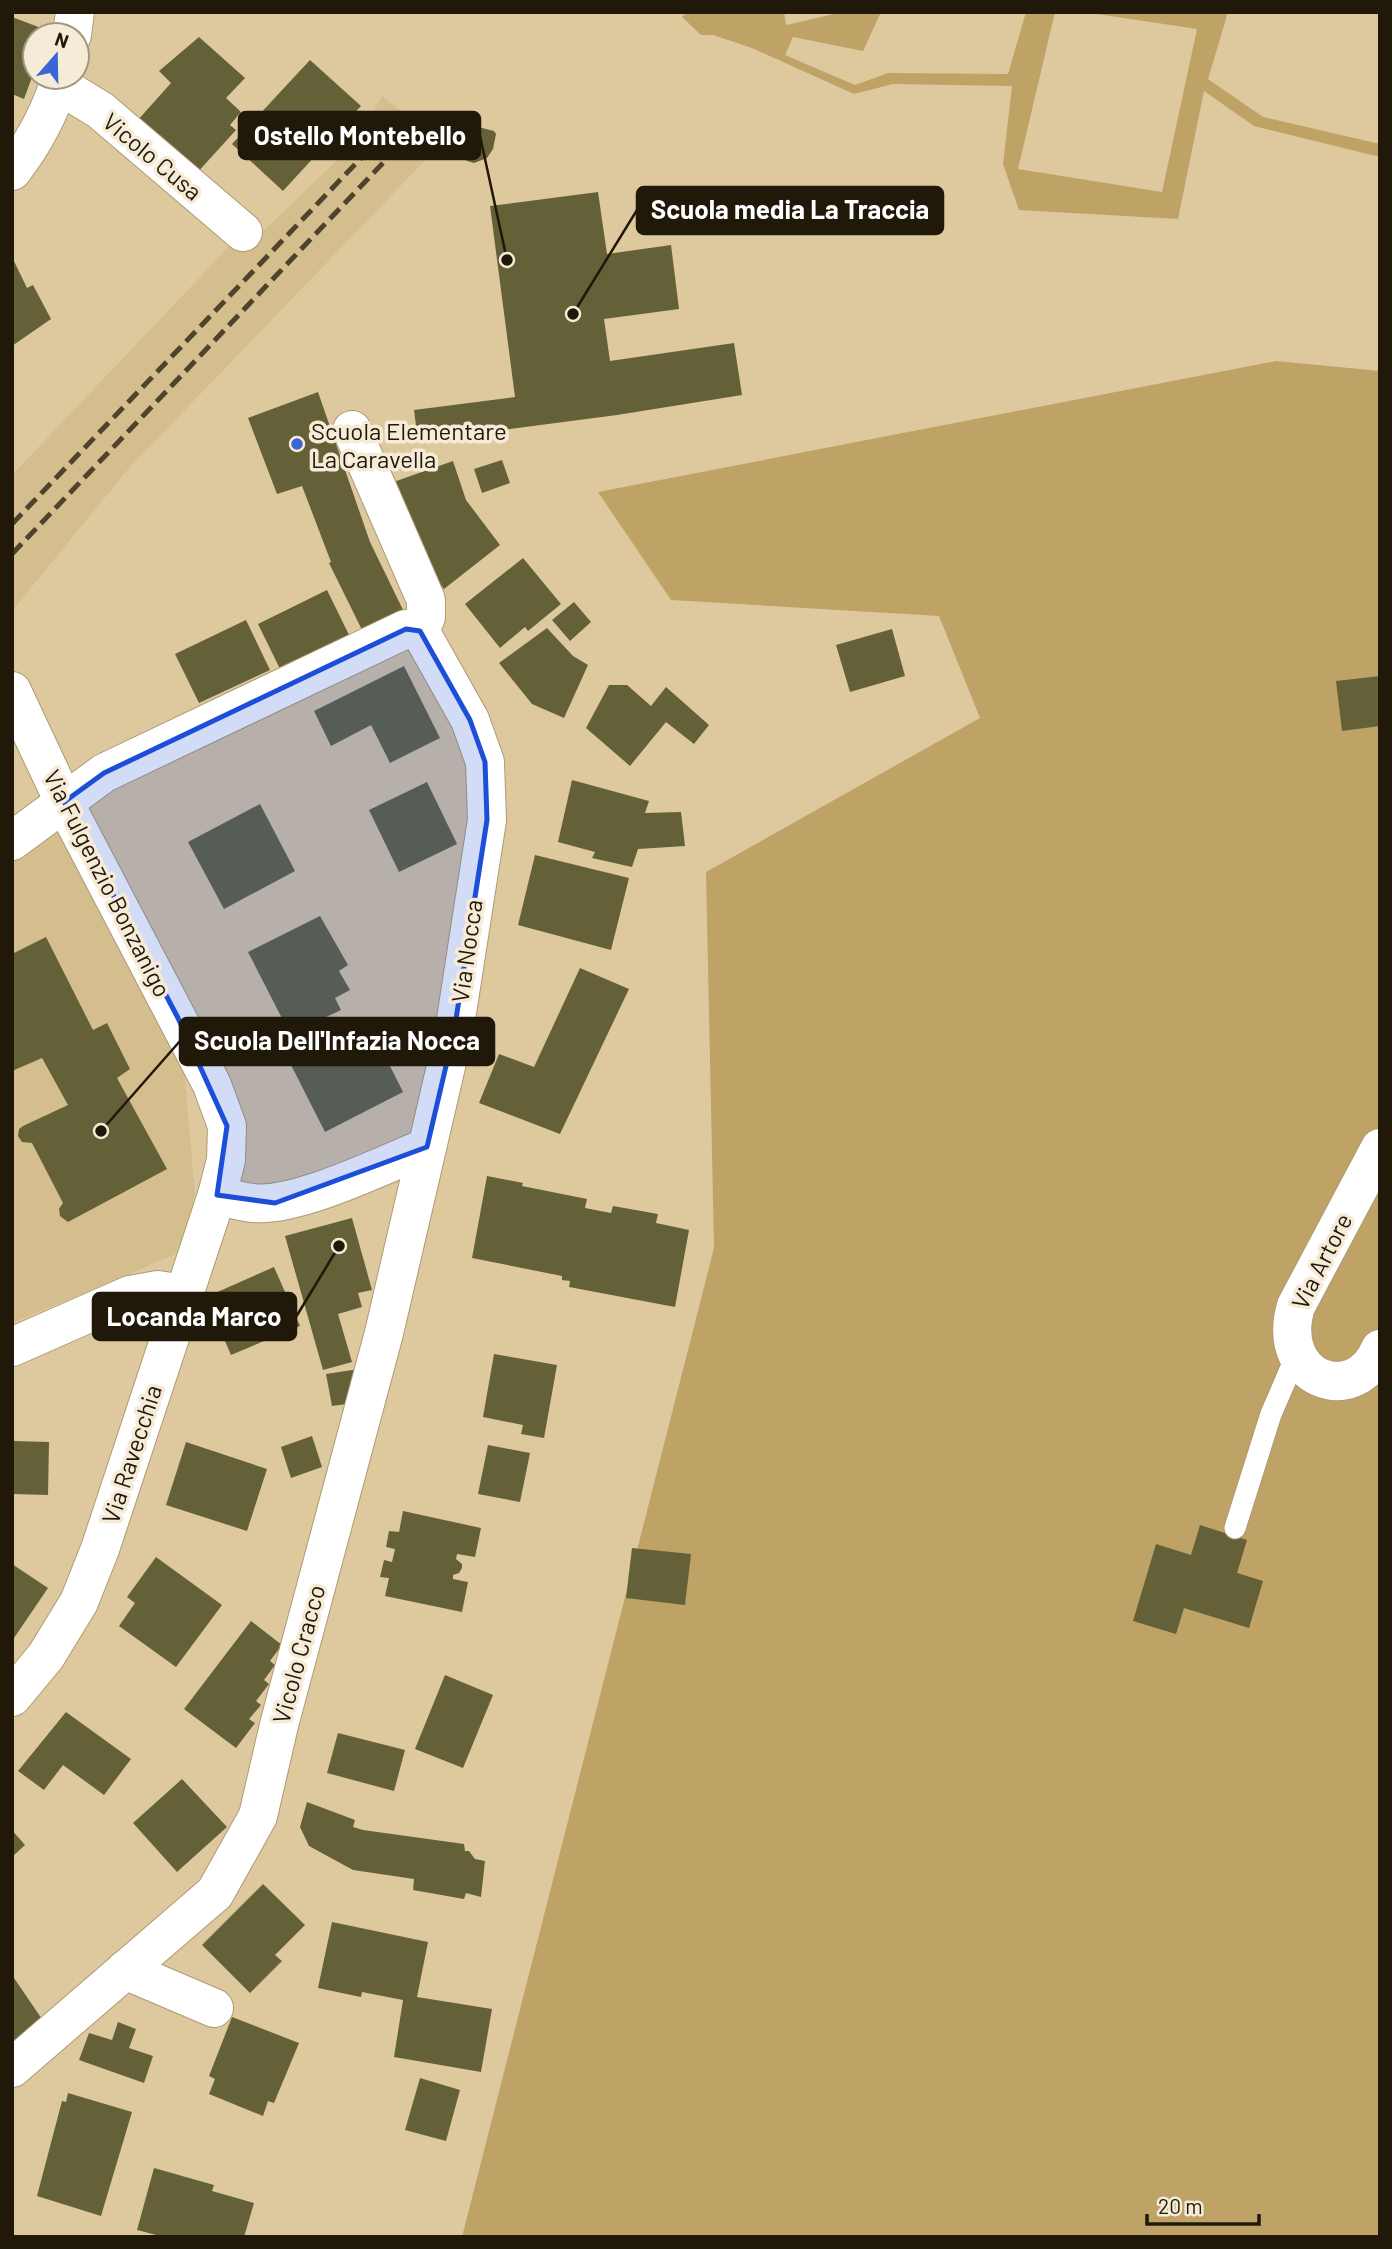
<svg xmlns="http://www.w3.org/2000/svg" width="1392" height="2249" font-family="Barlow,sans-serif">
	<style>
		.built { fill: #d5be8d }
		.green { fill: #bea266 }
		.building { fill: #646138 }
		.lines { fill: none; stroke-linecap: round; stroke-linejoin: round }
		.service-casing { stroke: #ae9a72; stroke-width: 23 }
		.minor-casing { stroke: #ae9a72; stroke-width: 40 }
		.tertiary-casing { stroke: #ae9a72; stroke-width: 40 }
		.service { stroke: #fff; stroke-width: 21 }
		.minor { stroke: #fff; stroke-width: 38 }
		.tertiary { stroke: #fff; stroke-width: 38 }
		.rail { stroke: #4e432d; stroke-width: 5; stroke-dasharray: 14 7; stroke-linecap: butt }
		.marked { fill: #1d4ed8; fill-opacity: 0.2; stroke: #1d4ed8; stroke-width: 5; stroke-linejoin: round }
		.poi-dot { fill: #3965d6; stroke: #f6ebd6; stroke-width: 2.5 }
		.labels { text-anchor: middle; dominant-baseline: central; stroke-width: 7; stroke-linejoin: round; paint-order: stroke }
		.street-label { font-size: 24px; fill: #201808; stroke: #f6ebd6 }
		.poi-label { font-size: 24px; fill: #201808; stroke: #f6ebd6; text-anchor: start }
		.leader { fill: none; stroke: #201808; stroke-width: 2.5 }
		.callout-dot { fill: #201808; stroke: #f6ebd6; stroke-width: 2.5 }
		.callout { fill: #201808; stroke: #201808; stroke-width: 2.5 }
		.callout-label { font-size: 26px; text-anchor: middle; font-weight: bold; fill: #fff }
	</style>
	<rect width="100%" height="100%" fill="#dec99f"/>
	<g class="built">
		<path d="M382,96L442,143L129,468L12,611V475L243,232L253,241L357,141Z"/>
		<path d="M54,820L184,1068L195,1194L181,1252L12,1323V839Z"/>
	</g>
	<g class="green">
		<path d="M688,12H784L786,25L843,12H881L863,51L793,37L785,55L855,85L888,73L1008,74L1026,12H1055L1018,169L1162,192L1197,29L1084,12H1228L1208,79L1263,117L1380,144V157L1254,126L1204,91L1178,219L1019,210L1003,164L1012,86L893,84L854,94L752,48L713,35H701L682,17Z"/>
		<path d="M1276,361L1380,371V2237H462L714,1248L706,872L980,718L939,616L671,600L598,492Z"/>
	</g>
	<g class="building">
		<path d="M12,17L49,31L48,35H35V69L24,99L12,94Z"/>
		<path d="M199,37L245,78L226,98L241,112L230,125L236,130L196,174L137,121L171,83L159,71Z"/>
		<path d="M310,60L361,106L283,191L232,144Z"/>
		<path d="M458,122L494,131L496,134L493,149L487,158L474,163L467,161L454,151L452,138Z"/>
		<path d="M598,192L607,254L671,245L679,309L604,319L610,361L734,343L742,395L617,415L418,441L414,410L515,397L490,206Z"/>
		<path d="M12,257L27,288L33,285L51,319L12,346Z"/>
		<path d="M318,392L370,542L405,614L364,634L329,563L331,562L302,486L277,494L248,418Z"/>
		<path d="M502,460L510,483L482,493L474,469Z"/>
		<path d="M453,461L466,500L500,545L444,589L408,542L385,485Z"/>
		<path d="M523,558L561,604L528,631L525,627L500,648L465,604Z"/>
		<path d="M327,590L350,637L281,671L258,624Z"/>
		<path d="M574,602L591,622L570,641L552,620Z"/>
		<path d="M246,620L270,670L199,703L175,654Z"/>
		<path d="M547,628L573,656L588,665L564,718L532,704L499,663Z"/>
		<path d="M892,629L905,676L850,692L836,645Z"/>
		<path d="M404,666L440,738L390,763L371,725L331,746L314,711Z"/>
		<path d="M1380,676V726L1342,731L1336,681Z"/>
		<path d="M609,685H627L651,706L666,687L709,725L694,744L666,722L630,766L586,728Z"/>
		<path d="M572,780L649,801L645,813L681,812L685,846L638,849L632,867L592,858L595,852L558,842Z"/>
		<path d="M427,782L457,844L399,872L369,810Z"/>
		<path d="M260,804L295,871L224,909L188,842Z"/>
		<path d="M535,855L629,878L611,950L518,925Z"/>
		<path d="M320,916L348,965L339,971L350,990L335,998L341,1010L290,1034L248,952Z"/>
		<path d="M46,937L93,1030L107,1023L130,1069L117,1078L167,1169L68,1222L60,1216L59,1209L63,1203L32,1143L22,1142L18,1136L19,1129L23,1126L68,1105L42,1058L12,1071V954Z"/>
		<path d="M580,968L629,989L560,1134L479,1103L499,1054L534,1067Z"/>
		<path d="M370,1026L403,1092L325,1132L291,1065Z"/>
		<path d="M487,1176L523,1183L522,1186L587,1199L585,1208L611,1213L613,1206L658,1214L656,1223L689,1230L675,1307L569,1287L570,1281L562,1280V1276L472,1258Z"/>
		<path d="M352,1218L372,1290L358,1293L362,1307L338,1314L352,1362L323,1370L285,1236Z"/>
		<path d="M274,1267L300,1326L231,1355L206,1297Z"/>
		<path d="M494,1354L557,1365L544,1438L521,1434L523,1425L483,1417Z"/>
		<path d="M359,1369L354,1403L332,1406L326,1374Z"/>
		<path d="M312,1436L322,1467L291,1478L281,1447Z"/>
		<path d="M12,1441L49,1442L48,1495L12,1494Z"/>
		<path d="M186,1442L267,1469L247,1531L166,1505Z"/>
		<path d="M488,1445L530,1453L520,1502L478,1494Z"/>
		<path d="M403,1511L481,1528L475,1557L457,1554L456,1559L462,1564V1568L459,1573L453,1575V1579L468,1582L462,1612L385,1596L389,1578L380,1577L384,1560L392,1562L395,1549L386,1547L389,1531L399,1532Z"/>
		<path d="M1200,1525L1247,1540L1237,1573L1263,1581L1249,1628L1184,1608L1176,1634L1133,1621L1156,1544L1191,1555Z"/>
		<path d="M632,1548L691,1554L685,1605L626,1598Z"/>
		<path d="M156,1557L222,1605L176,1667L119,1626L135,1603L127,1597Z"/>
		<path d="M12,1564L48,1588L12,1641Z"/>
		<path d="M251,1621L282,1645L270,1661L275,1665L264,1680L269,1684L256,1701L261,1705L249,1719L255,1723L236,1748L184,1709Z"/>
		<path d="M445,1675L493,1695L463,1768L415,1749Z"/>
		<path d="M66,1712L131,1759L104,1795L63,1765L44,1790L18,1771Z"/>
		<path d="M338,1733L405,1750L394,1791L327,1773Z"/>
		<path d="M182,1779L227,1827L177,1872L133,1823Z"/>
		<path d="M307,1802L355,1820L353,1827L363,1830L464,1844L465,1851H469L475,1859L485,1861L481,1897L466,1893L464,1899L413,1890L414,1879L353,1870L309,1846L300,1827Z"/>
		<path d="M12,1830L25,1845L12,1857Z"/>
		<path d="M263,1884L305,1925L275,1955L282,1961L250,1993L202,1945Z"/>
		<path d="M332,1922L428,1942L417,1997L492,2009L481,2072L394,2057L403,2000L362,1992L361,1997L318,1988Z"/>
		<path d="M12,1975L44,2022L12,2043Z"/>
		<path d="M232,2017L299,2043L274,2103L268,2101L263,2116L209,2094L215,2079L209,2076Z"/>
		<path d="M118,2022L136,2029L129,2048L153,2056L144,2083L79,2060L89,2033L112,2040Z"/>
		<path d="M420,2078L460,2090L446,2141L405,2130Z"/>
		<path d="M68,2093L132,2112L101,2216L37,2196L62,2101L66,2102Z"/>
		<path d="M154,2168L214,2185L212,2191L254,2203L244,2237H164L137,2230Z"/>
	</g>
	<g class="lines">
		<g class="service-casing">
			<path id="service" d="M1235,1528L1271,1414L1296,1356"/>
		</g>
		<g class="minor-casing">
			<g id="minor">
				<path d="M72,35L75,12"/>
				<path d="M59,85L100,110L243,232"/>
				<path d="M12,171C33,144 51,110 61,77"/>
				<path d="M352,430L426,600V617L420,631"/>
				<path d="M12,691L64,802L212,1085L227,1126L226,1160L217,1195L100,1549L79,1602L46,1656L12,1697"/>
				<path d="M12,841L104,773L406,629L420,631"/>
				<path d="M217,1195C229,1198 241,1202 253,1203C296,1208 386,1164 427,1147"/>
				<path d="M12,1347L130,1295L158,1290L183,1294"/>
				<path d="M125,1970L214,2008"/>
				<path d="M12,2068L215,1893L258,1816L279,1725L384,1333L454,1032L487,820L485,762L470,720L420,631"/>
			</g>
		</g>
		<g class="tertiary-casing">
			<path id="tertiary" d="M1380,1148L1296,1306C1274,1379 1354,1409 1380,1349"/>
		</g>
		<use href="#service" class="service"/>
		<use href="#minor" class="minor"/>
		<use href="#tertiary" class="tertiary"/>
		<g class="rail">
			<path d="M12,524L404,113"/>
			<path d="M12,554L418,126"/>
		</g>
	</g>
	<path class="marked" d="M406,629L420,631L470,720L485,762L487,820L454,1032L427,1147L275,1203L217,1195L227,1126L178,1018L64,802L104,773Z"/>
	<circle class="poi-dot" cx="297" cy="444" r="7"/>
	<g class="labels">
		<g class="street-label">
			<text transform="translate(153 156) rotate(40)">Vicolo Cusa</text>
			<text transform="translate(108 883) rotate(63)">Via Fulgenzio Bonzanigo</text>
			<text transform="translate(466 951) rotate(-82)">Via Nocca</text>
			<text transform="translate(1321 1261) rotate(-63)">Via Artore</text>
			<text transform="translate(131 1454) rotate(-72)">Via Ravecchia</text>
			<text transform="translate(298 1654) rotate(-75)">Vicolo Cracco</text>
		</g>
		<g class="poi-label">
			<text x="311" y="430">Scuola Elementare<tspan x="311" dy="28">La Caravella</tspan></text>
		</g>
	</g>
	<path class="leader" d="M507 260L480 136M573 314L637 210M101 1131L180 1041M339 1246L296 1317"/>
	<g class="callout-dot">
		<circle cx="507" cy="260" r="7"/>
		<circle cx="573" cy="314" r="7"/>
		<circle cx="101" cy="1131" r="7"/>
		<circle cx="339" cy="1246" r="7"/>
	</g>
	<g class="callout">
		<rect x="239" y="112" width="241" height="47" rx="7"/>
		<rect x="637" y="187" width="306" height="47" rx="7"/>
		<rect x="180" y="1018" width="314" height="47" rx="7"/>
		<rect x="93" y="1293" width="203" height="47" rx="7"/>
	</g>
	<g class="callout-label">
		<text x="360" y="145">Ostello Montebello</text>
		<text x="790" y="219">Scuola media La Traccia</text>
		<text x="337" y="1050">Scuola Dell'Infazia Nocca</text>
		<text x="194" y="1326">Locanda Marco</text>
	</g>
	<rect width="1392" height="2249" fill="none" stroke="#201808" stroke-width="28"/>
	<g transform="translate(56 56) rotate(20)"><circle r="33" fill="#f6ebd6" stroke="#a09784" stroke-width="2"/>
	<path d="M0-5L12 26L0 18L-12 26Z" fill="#3965d6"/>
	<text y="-10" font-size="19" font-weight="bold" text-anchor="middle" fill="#201808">N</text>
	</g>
	<path d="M1147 2214v10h112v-10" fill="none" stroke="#201808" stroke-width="3.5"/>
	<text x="1158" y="2214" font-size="21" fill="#201808" stroke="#f6ebd6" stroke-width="5" paint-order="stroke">20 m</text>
</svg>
